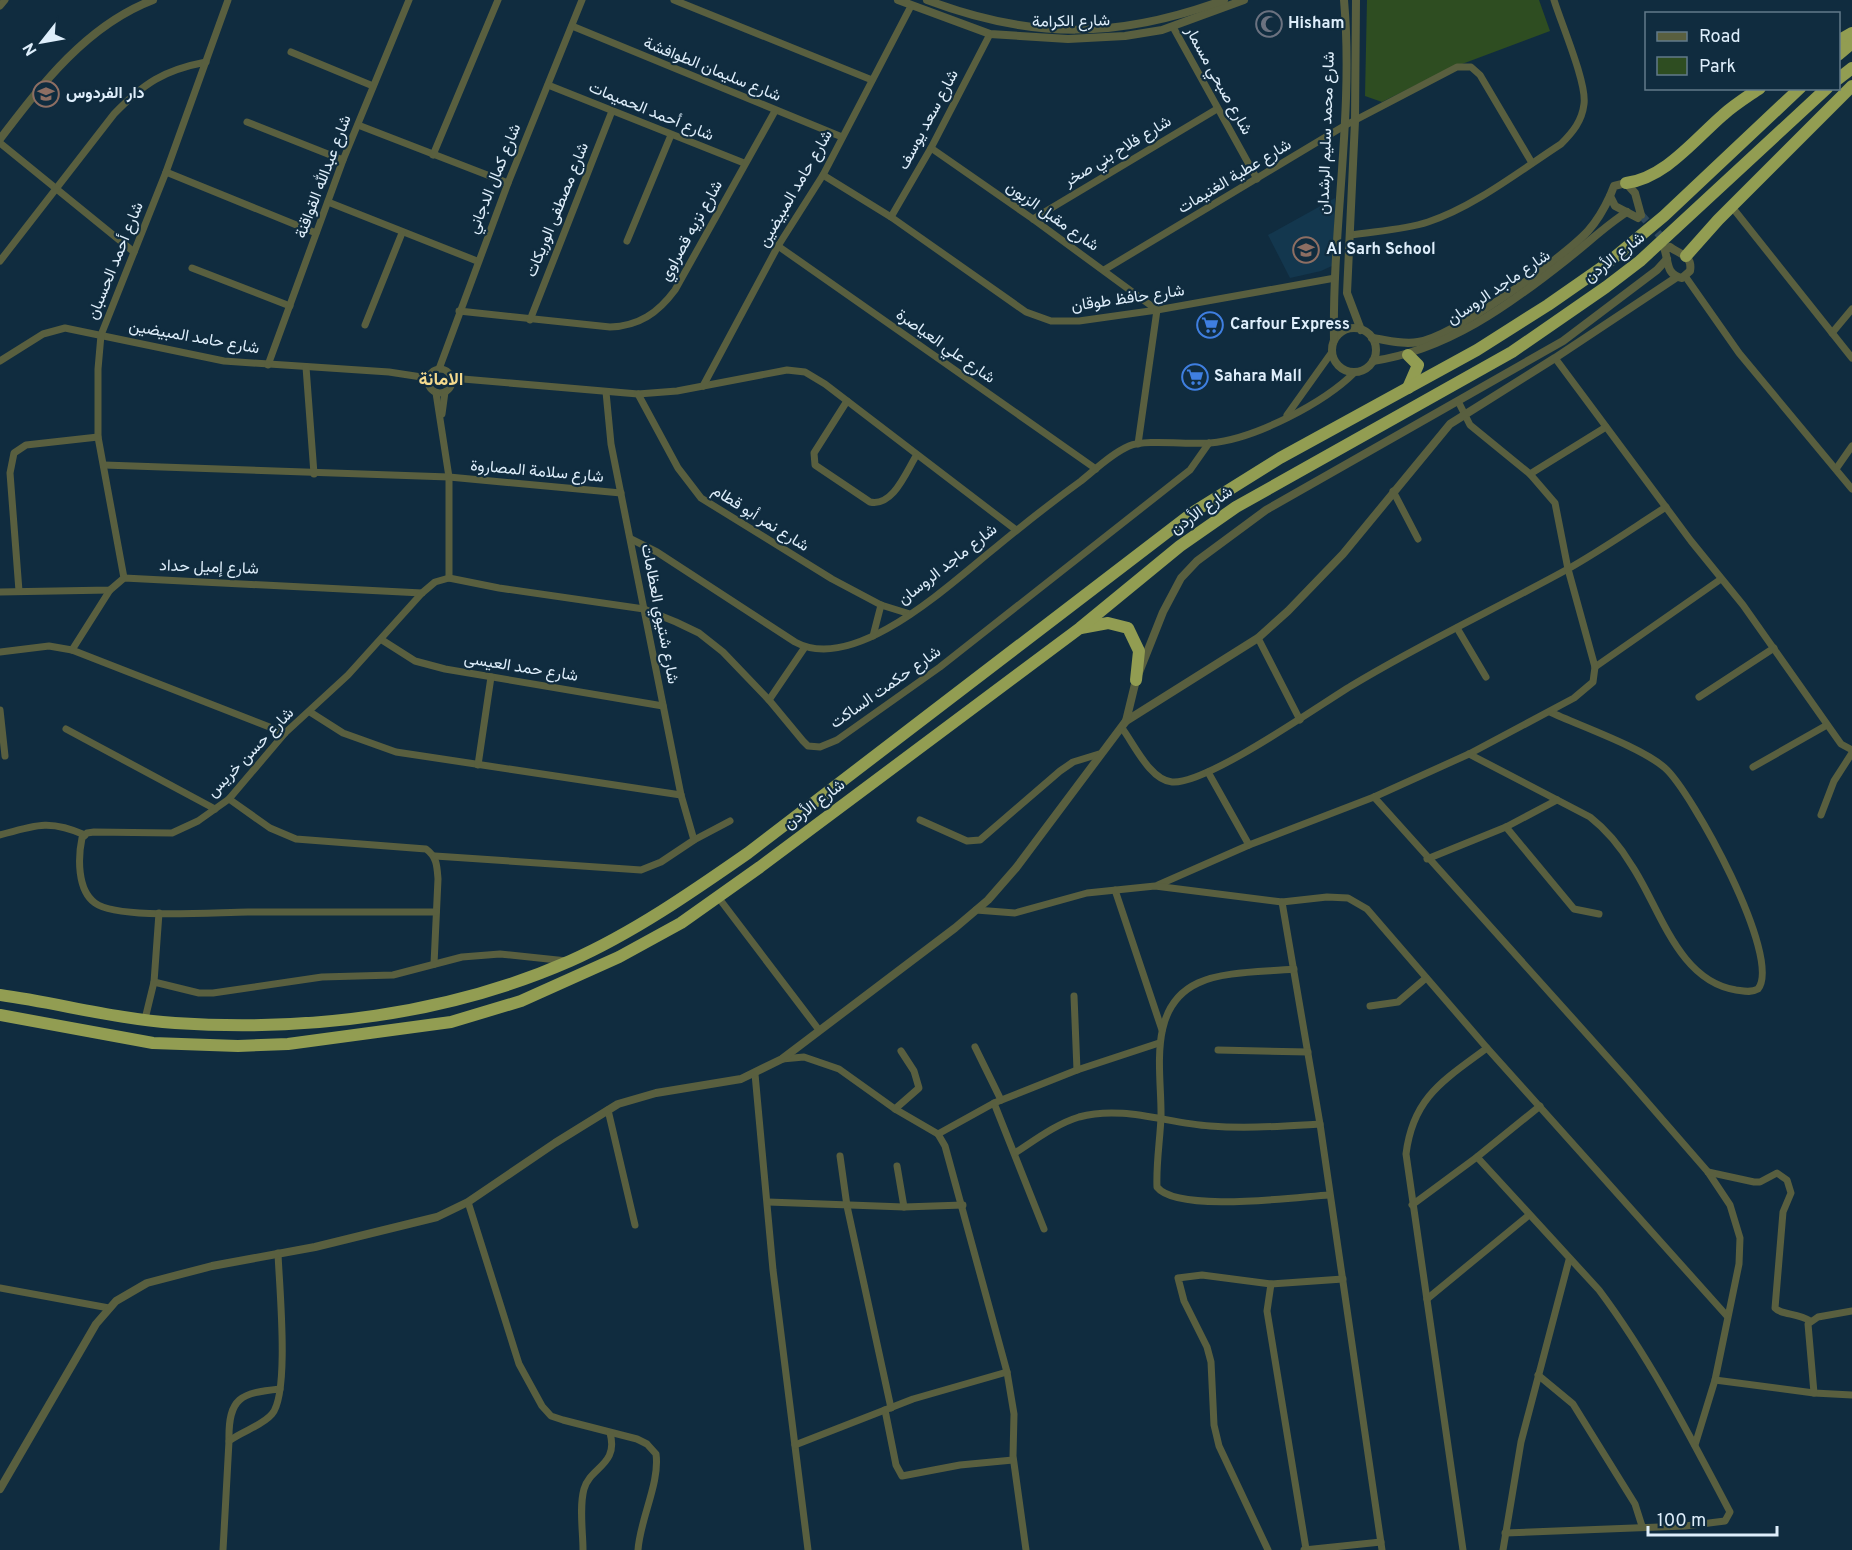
<svg xmlns="http://www.w3.org/2000/svg" width="1852" height="1550" font-family="Overpass,Vazirmatn,sans-serif">
	<style>
		.built { fill: #13374e }
		.green { fill: #2e4d21 }
		.lines { fill: none; stroke-linecap: round; stroke-linejoin: round }
		.tertiary-tunnel { stroke: #2f495b; stroke-width: 8; stroke-dasharray: 8 4; stroke-linecap: butt }
		.minor { stroke: #595f3f; stroke-width: 7 }
		.tertiary { stroke: #595f3f; stroke-width: 8 }
		.trunk { stroke: #929d52; stroke-width: 12 }
		.labels { text-anchor: middle; dominant-baseline: central; stroke-width: 4.5; stroke-linejoin: round; paint-order: stroke }
		.street-label { font-size: 16px; fill: #deeefb; stroke: #102c3f }
		.poi-label { font-size: 16px; font-weight: bold; fill: #deeefb; stroke: #102c3f; text-anchor: start }
		.neighbourhood-label { font-size: 18px; font-weight: bold; fill: #f4da8e; stroke: #102c3f }
	</style>
	<rect width="100%" height="100%" fill="#102c3f"/>
	<path class="built" d="M1335,198L1334,265L1321,271L1290,278L1268,235Z"/>
	<path class="green" d="M1367,0H1539L1550,31L1446,70L1382,102L1365,96Z"/>
	<g class="lines">
		<path class="tertiary-tunnel" d="M1641,215L1666,242"/>
		<g class="minor">
			<path d="M674,0L872,80"/>
			<path d="M0,6L5,0"/>
			<path d="M572,26L842,137"/>
			<path d="M1173,27L1257,179"/>
			<path d="M291,52L373,86"/>
			<path d="M548,85L744,163"/>
			<path d="M247,122L343,160"/>
			<path d="M358,125L508,183"/>
			<path d="M0,143L134,252"/>
			<path d="M931,148L1033,219L1157,310"/>
			<path d="M433,155L498,0"/>
			<path d="M166,172L316,233"/>
			<path d="M823,175L891,217L1026,312L1051,321H1079L1157,310L1335,278"/>
			<path d="M328,202L477,261"/>
			<path d="M1732,207L1852,358"/>
			<path d="M891,217L931,148L990,34"/>
			<path d="M1033,219L1217,109"/>
			<path d="M1350,235C1376,231 1404,230 1428,222C1474,207 1521,170 1561,144C1573,132 1582,121 1584,104C1587,83 1561,23 1554,0"/>
			<path d="M627,241L671,135"/>
			<path d="M778,246L1096,469"/>
			<path d="M0,261L114,114C144,83 164,70 206,62"/>
			<path d="M192,268L290,306"/>
			<path d="M1104,270L1344,126L1457,67H1471L1480,75L1532,163"/>
			<path d="M1685,276L1739,353L1852,489"/>
			<path d="M459,311L610,327C639,326 658,313 675,290L775,111"/>
			<path d="M530,320L612,111"/>
			<path d="M365,325L402,233"/>
			<path d="M1832,333L1852,309"/>
			<path d="M1555,358L1691,541L1743,605L1841,744L1852,750"/>
			<path d="M0,361L43,334L65,328L224,361L389,372L428,378"/>
			<path d="M268,365L343,160L409,0"/>
			<path d="M306,367L314,474"/>
			<circle cx="440" cy="381" r="12"/>
			<path d="M439,369L508,183L582,0"/>
			<path d="M451,378L638,394L677,391L787,370L805,372L825,384L1016,530"/>
			<path d="M703,386L778,246L823,175L911,6"/>
			<path d="M606,392L611,444L681,795L694,840"/>
			<path d="M436,393L449,477V578"/>
			<path d="M638,394L678,468L701,498L832,579L881,605L910,614"/>
			<path d="M847,401L814,453L815,465L870,502C893,507 906,472 916,456"/>
			<path d="M442,414L445,392"/>
			<path d="M1287,415L1332,352"/>
			<path d="M1138,444L1157,310"/>
			<path d="M104,465L449,477L621,493"/>
			<path d="M1836,469L1852,446"/>
			<path d="M1530,474L1606,427"/>
			<path d="M1393,491L1418,539"/>
			<path d="M631,539L657,552L795,642C855,675 951,583 995,548C1023,525 1052,502 1081,481C1096,469 1111,454 1129,446C1145,439 1190,445 1210,443C1255,439 1324,403 1355,372"/>
			<path d="M124,578L98,437V369L101,335L166,172L228,0"/>
			<path d="M19,591L10,473L14,453L26,445L98,437"/>
			<path d="M0,592L110,590L124,578L422,593"/>
			<path d="M1457,628L1486,677"/>
			<path d="M873,636L881,605"/>
			<path d="M1258,638L1300,720"/>
			<path d="M382,640L415,661L445,669L663,706"/>
			<path d="M72,650L110,590"/>
			<path d="M0,652L49,646L72,650L285,733"/>
			<path d="M1595,667L1721,579"/>
			<path d="M1699,697L1774,648"/>
			<path d="M769,700L805,647"/>
			<path d="M0,710L5,756"/>
			<path d="M310,712L343,733L396,752L681,795"/>
			<path d="M1122,728C1134,744 1150,780 1172,782C1206,785 1318,706 1351,686C1420,644 1495,609 1566,570C1600,551 1633,528 1666,507"/>
			<path d="M66,729L215,809"/>
			<path d="M1469,754L1590,817C1608,831 1620,846 1632,866C1660,908 1678,981 1736,990C1744,991 1751,993 1758,989C1783,958 1692,792 1665,768C1641,747 1580,726 1550,712"/>
			<path d="M478,765L491,677"/>
			<path d="M1753,767L1827,725"/>
			<path d="M1208,772L1249,845"/>
			<path d="M1374,797L1628,1080L1708,1172L1730,1205L1740,1238L1739,1264L1715,1380L1695,1445"/>
			<path d="M229,799L270,828L296,839L426,849C437,857 437,866 438,879L434,964"/>
			<path d="M1821,815L1834,781L1852,753"/>
			<path d="M920,820L967,841L980,840L1060,771L1073,762L1099,754"/>
			<path d="M1506,827L1574,909L1599,914"/>
			<path d="M0,835C35,825 50,819 85,835"/>
			<path d="M435,856L641,870L661,862L694,840L730,821"/>
			<path d="M1427,859L1506,827L1557,800"/>
			<path d="M1158,885L1249,845L1374,797L1469,754L1574,698L1593,682L1595,667L1568,569L1555,503L1530,474L1470,425L1458,401"/>
			<path d="M1115,890L1162,1030"/>
			<path d="M718,897L819,1030"/>
			<path d="M1282,902L1320,1124L1382,1550"/>
			<path d="M976,910L1015,913L1087,893L1155,886L1282,902L1327,897L1348,898L1367,909L1487,1048L1727,1316"/>
			<path d="M436,912C373,912 311,912 248,912C216,912 118,920 95,903C77,890 78,857 82,838L87,833L94,832L172,833L198,821L229,799L285,733L348,675L422,593L435,582L449,578L499,588L644,609L676,622L699,633L723,652L769,700L803,741L808,746L820,747L837,740L940,667L1190,470L1209,443"/>
			<path d="M1294,969C1265,972 1223,971 1198,983C1146,1007 1162,1074 1161,1117C1160,1141 1156,1163 1157,1187C1177,1213 1296,1197 1329,1195"/>
			<path d="M154,982L199,993H213L322,977L393,975L462,957L500,954L567,961"/>
			<path d="M1074,996L1077,1070"/>
			<path d="M1370,1006L1398,1002L1426,978"/>
			<path d="M145,1019L154,982L159,913"/>
			<path d="M975,1047L1001,1100"/>
			<path d="M1218,1050L1308,1052"/>
			<path d="M782,1059L804,1057L839,1069L895,1109L938,1134L945,1146L1007,1372L1014,1414L1013,1456L1026,1550"/>
			<path d="M755,1074L773,1270L808,1550"/>
			<path d="M994,1103L1044,1229"/>
			<path d="M895,1109L919,1088L914,1071L901,1051"/>
			<path d="M608,1110L635,1225"/>
			<path d="M938,1134L994,1103L1077,1070L1159,1043"/>
			<path d="M1015,1153C1035,1140 1056,1124 1079,1117C1123,1105 1166,1123 1210,1126C1247,1129 1283,1126 1320,1124"/>
			<path d="M840,1156L847,1206L891,1408"/>
			<path d="M1477,1157L1599,1290C1650,1358 1690,1436 1730,1512L1725,1521L1685,1526L1505,1533"/>
			<path d="M897,1166L904,1207"/>
			<path d="M1708,1172L1754,1182H1760L1777,1173L1787,1180L1791,1193L1783,1212L1775,1308C1781,1315 1798,1313 1810,1321"/>
			<path d="M468,1202L519,1364L542,1406L551,1416L563,1420L637,1439L647,1444L656,1454C660,1483 640,1519 638,1550"/>
			<path d="M768,1202L904,1207L963,1205"/>
			<path d="M1412,1205L1477,1157L1540,1106"/>
			<path d="M1271,1284L1267,1311L1306,1549"/>
			<path d="M0,1288L109,1308"/>
			<path d="M1427,1299L1529,1215"/>
			<path d="M1538,1375L1573,1404L1635,1504L1642,1526"/>
			<path d="M1715,1380L1814,1393L1852,1395"/>
			<path d="M1814,1393L1808,1324L1818,1317L1852,1311"/>
			<path d="M885,1410L896,1465L902,1476L960,1465L1013,1460"/>
			<path d="M229,1441C228,1397 241,1393 280,1389"/>
			<path d="M795,1445L913,1399L1007,1372"/>
			<path d="M223,1550L229,1441C242,1431 262,1426 272,1414C290,1393 279,1284 278,1253"/>
			<path d="M583,1550C583,1532 579,1507 584,1489C590,1467 619,1465 610,1433"/>
			<path d="M1268,1550L1219,1446L1214,1425L1211,1362L1207,1347L1184,1301L1178,1278L1202,1275L1271,1284L1343,1279"/>
			<path d="M1304,1550L1381,1542"/>
			<path d="M1463,1550L1406,1154C1413,1097 1444,1080 1487,1048"/>
			<path d="M1503,1550L1521,1442L1569,1260"/>
		</g>
		<g class="tertiary">
			<path d="M898,0L990,34L1068,39L1125,36L1162,30L1244,0"/>
			<path d="M927,0C1033,40 1118,39 1224,0"/>
			<path d="M1356,0L1355,121L1347,293L1361,330"/>
			<path d="M0,139C42,84 87,25 153,0"/>
			<path d="M1638,218L1615,206L1610,196L1614,186L1626,183L1635,193L1641,215"/>
			<path d="M1664,248C1669,260 1665,275 1682,278L1690,271C1693,255 1679,254 1670,247"/>
			<circle cx="1354" cy="350" r="22"/>
			<path d="M1372,338C1387,340 1403,345 1418,342C1454,336 1562,259 1588,231C1597,221 1604,209 1610,196"/>
			<path d="M1334,340C1332,227 1354,113 1344,0"/>
			<path d="M1373,361C1447,350 1508,306 1566,260C1587,244 1605,226 1627,212"/>
			<path d="M1126,721L1258,638L1288,611L1343,554L1450,424L1555,358L1677,277"/>
			<path d="M0,1489L96,1324L116,1301L147,1283L212,1266L315,1247L437,1217L468,1202L555,1143L618,1104L656,1093L741,1079L782,1059L955,928L988,900L1016,868L1126,721L1136,680L1163,612L1181,578L1197,561L1266,510L1563,341L1657,270L1667,259"/>
		</g>
		<g class="trunk">
			<path d="M1838,41L1852,33"/>
			<path d="M1838,55L1852,43"/>
			<path d="M1838,79L1852,68"/>
			<path d="M1626,183C1665,178 1694,140 1723,115C1734,105 1747,97 1760,88"/>
			<path d="M1686,256L1718,220L1852,86"/>
			<path d="M1408,388L1418,365L1408,355"/>
			<path d="M1081,628L1108,623L1128,628L1139,651L1136,680"/>
			<path d="M0,995C58,1003 116,1019 175,1023C307,1032 447,1015 570,961C633,933 692,892 748,853L1195,511L1280,458L1477,350L1548,305L1604,266L1664,216L1800,88"/>
			<path d="M0,1015L153,1043L238,1046L288,1044L451,1022L521,1001L619,957L681,923L760,867L1080,628L1180,546L1236,507L1512,352L1606,287L1640,261L1827,88"/>
		</g>
	</g>
	<defs>
		<g id="mosque-ring" transform="scale(1.35)"><circle r="9.5" fill="#102c3f" stroke="#6b7280" stroke-width="1.5"/><path d="M3.5-4.9A6 6 0 1 0 3.5 4.9A5 5 0 1 1 3.5-4.9Z" fill="#6b7280"/></g>
		<g id="school-ring" transform="scale(1.35)"><circle r="9.5" fill="#102c3f" stroke="#8d6e63" stroke-width="1.5"/><path d="M0-5L7-2L0 1L-7-2ZM-4 1L0 2.5L4 1V4Q0 6-4 4Z" fill="#8d6e63"/></g>
		<g id="supermarket-ring" transform="scale(1.35)"><circle r="9.5" fill="#102c3f" stroke="#3f7fe0" stroke-width="1.5"/><path d="M-6-5.5h2.5l.6 2H6L4.5 2H-2.5L-4.4-4H-6ZM-1.5 3.2a1.3 1.3 0 1 0 .1 0ZM3 3.2a1.3 1.3 0 1 0 .1 0Z" fill="#3f7fe0"/></g>
	</defs>
	<g fill-rule="evenodd">
		<use href="#mosque-ring" x="1269" y="24"/>
		<use href="#school-ring" x="46" y="94"/>
		<use href="#school-ring" x="1306" y="250"/>
		<use href="#supermarket-ring" x="1210" y="325"/>
		<use href="#supermarket-ring" x="1195" y="377"/>
	</g>
	<g class="labels">
		<g class="street-label">
			<text transform="translate(1071 22) rotate(-1)">شارع الكرامة</text>
			<text transform="translate(712 70) rotate(22)">شارع سليمان الطوافشة</text>
			<text transform="translate(1218 81) rotate(61)">شارع صبحي مسمار</text>
			<text transform="translate(651 112) rotate(22)">شارع أحمد الحميمات</text>
			<text transform="translate(929 120) rotate(-62)">شارع سعد يوسف</text>
			<text transform="translate(1327 133) rotate(-88)">شارع محمد سليم الرشدان</text>
			<text transform="translate(1118 152) rotate(-31)">شارع فلاح بني صخر</text>
			<text transform="translate(324 177) rotate(-69)">شارع عبدالله القواقنة</text>
			<text transform="translate(1235 177) rotate(-31)">شارع عطية الغنيمات</text>
			<text transform="translate(495 179) rotate(-68)">شارع كمال الدجاني</text>
			<text transform="translate(796 189) rotate(-60)">شارع حامد المبيضين</text>
			<text transform="translate(558 210) rotate(-68)">شارع مصطفى الوريكات</text>
			<text transform="translate(1052 217) rotate(35)">شارع مقبل الزبون</text>
			<text transform="translate(692 231) rotate(-61)">شارع نزيه قصراوي</text>
			<text transform="translate(1615 258) rotate(-38)">شارع الأردن</text>
			<text transform="translate(116 261) rotate(-68)">شارع أحمد الحسبان</text>
			<text transform="translate(1499 288) rotate(-34)">شارع ماجد الروسان</text>
			<text transform="translate(1128 299) rotate(-8)">شارع حافظ طوقان</text>
			<text transform="translate(194 338) rotate(10)">شارع حامد المبيضين</text>
			<text transform="translate(945 347) rotate(35)">شارع علي العياصرة</text>
			<text transform="translate(537 472) rotate(5)">شارع سلامة المصاروة</text>
			<text transform="translate(1202 511) rotate(-35)">شارع الأردن</text>
			<text transform="translate(760 519) rotate(32)">شارع نمر أبو قطام</text>
			<text transform="translate(948 565) rotate(-38)">شارع ماجد الروسان</text>
			<text transform="translate(209 568) rotate(2)">شارع إميل حداد</text>
			<text transform="translate(659 614) rotate(79)">شارع شتيوي العظامات</text>
			<text transform="translate(521 668) rotate(9)">شارع حمد العيسى</text>
			<text transform="translate(886 688) rotate(-35)">شارع حكمت الساكت</text>
			<text transform="translate(251 753) rotate(-46)">شارع حسن خريس</text>
			<text transform="translate(815 805) rotate(-37)">شارع الأردن</text>
		</g>
		<g class="poi-label">
			<text x="1288" y="24">Hisham</text>
			<text x="66" y="94">دار الفردوس</text>
			<text x="1326" y="250">Al Sarh School</text>
			<text x="1230" y="325">Carfour Express</text>
			<text x="1214" y="377">Sahara Mall</text>
		</g>
		<g class="neighbourhood-label">
			<text x="441" y="380">الامانة</text>
		</g>
	</g>
	<rect x="1645" y="12" width="195" height="78" fill="#102c3f" stroke="#627a8a" stroke-width="1.5"/>
	<rect x="1657" y="32" width="30" height="9" fill="#595f3f" stroke="#627a8a" stroke-width="1.5"/>
	<text x="1699" y="42" font-size="18" fill="#deeefb">Road</text>
	<rect x="1657" y="57" width="30" height="18" fill="#2e4d21" stroke="#627a8a" stroke-width="1.5"/>
	<text x="1699" y="72" font-size="18" fill="#deeefb">Park</text>
	<g transform="translate(42 42) rotate(239)" stroke="#102c3f" stroke-width="4.5" paint-order="stroke">
	<path d="M0-4.5L10 22L0 15L-10 22Z" fill="#deeefb"/>
	<text y="-9" font-size="16" font-weight="bold" text-anchor="middle" fill="#deeefb">N</text>
	</g>
	<path d="M1648 1526v9h129v-9" fill="none" stroke="#deeefb" stroke-width="3"/>
	<text x="1657" y="1526" font-size="18" fill="#deeefb" stroke="#102c3f" stroke-width="4.5" paint-order="stroke">100 m</text>
</svg>
